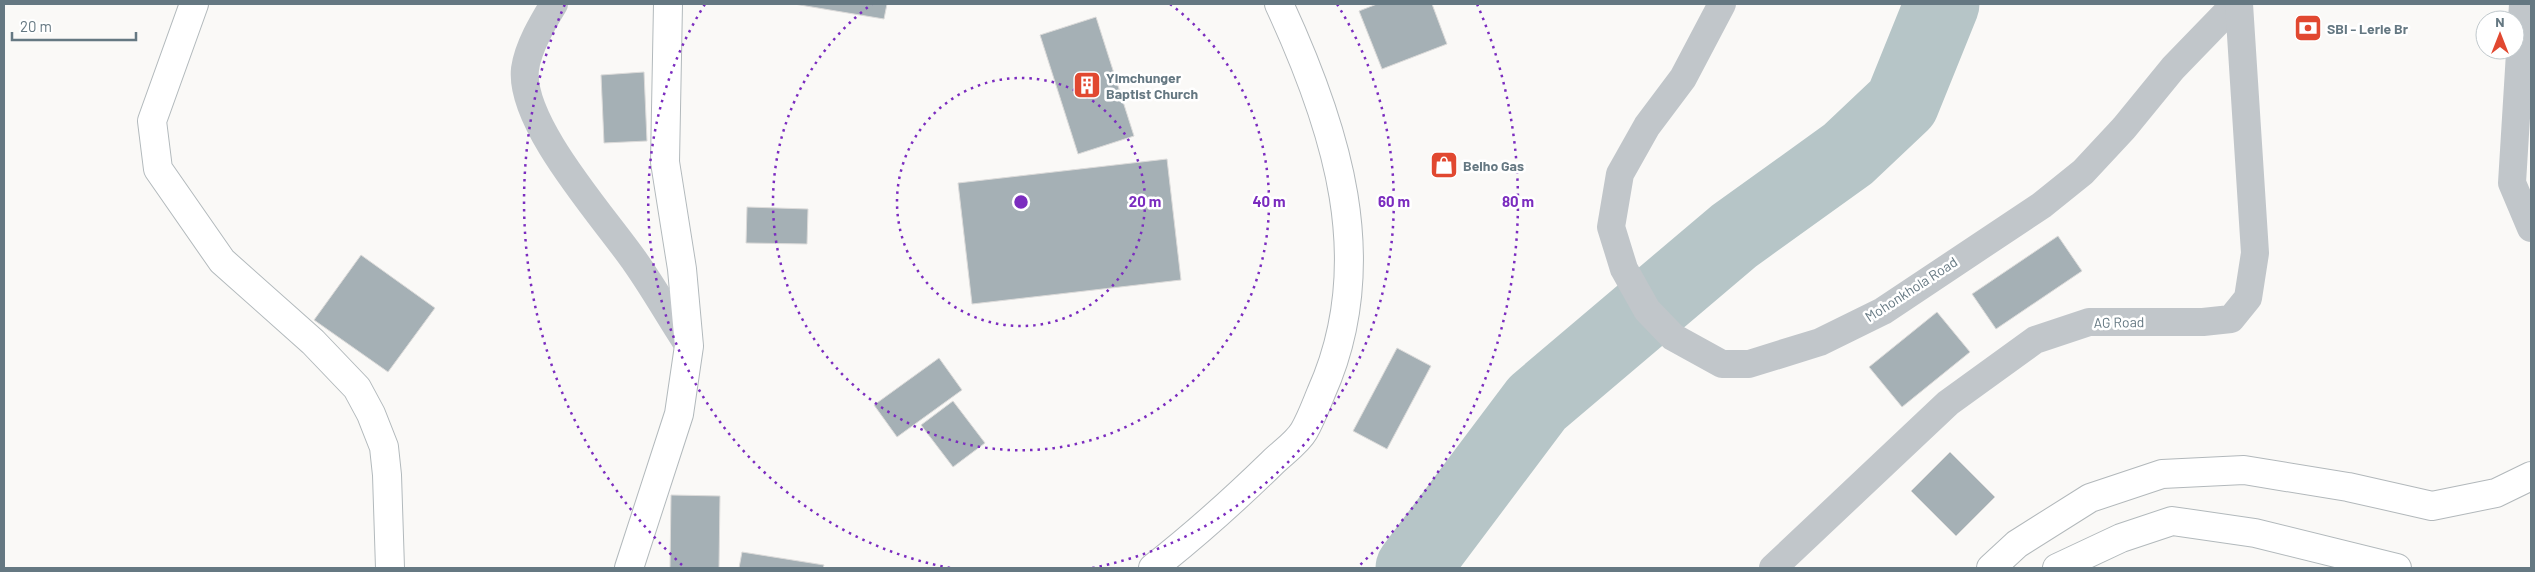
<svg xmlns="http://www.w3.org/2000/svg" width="2535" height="572" font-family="Barlow,sans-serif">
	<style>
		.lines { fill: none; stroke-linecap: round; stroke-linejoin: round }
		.river { stroke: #b6c5c7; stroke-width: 75 }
		.building { fill: #a5b0b5; stroke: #dcdbda }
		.major-casing { stroke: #b2b9bc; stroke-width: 30 }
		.highway-casing { stroke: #b2b8bb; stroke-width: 30 }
		.minor { stroke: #c1c6ca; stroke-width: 28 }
		.major { stroke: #fff; stroke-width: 28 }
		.highway { stroke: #fff; stroke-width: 28 }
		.ring { fill: none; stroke: #7b2cbf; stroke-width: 2.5; stroke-dasharray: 2.5 5 }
		.labels { text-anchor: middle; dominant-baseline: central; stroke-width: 5; stroke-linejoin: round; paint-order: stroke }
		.poi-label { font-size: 14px; font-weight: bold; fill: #657882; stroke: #fff; text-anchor: start }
		.street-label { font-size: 14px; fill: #657882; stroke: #fff }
		.centre { fill: #7b2cbf; stroke: #fff; stroke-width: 2.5 }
		.ring-label { font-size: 15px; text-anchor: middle; font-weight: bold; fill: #7b2cbf; stroke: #fff; stroke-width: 5; stroke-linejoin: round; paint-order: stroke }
	</style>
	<rect width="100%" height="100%" fill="#faf9f7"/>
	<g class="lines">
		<path class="river" d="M1413,568L1537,403L1734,236L1848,154L1902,103L1942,4"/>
	</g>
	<g class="building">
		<path d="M794,4H887L884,19Z"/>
		<path d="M1377,4H1432L1447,44L1382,69L1359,11Z"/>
		<path d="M1096,17L1134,136L1078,154L1040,35Z"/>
		<path d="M644,72L647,141L604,143L601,75Z"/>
		<path d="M1167,159L1181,280L972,304L958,183Z"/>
		<path d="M747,207L808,209L807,244L746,243Z"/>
		<path d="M2058,236L2082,271L1996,329L1972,294Z"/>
		<path d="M361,255L435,308L388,372L314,320Z"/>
		<path d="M1937,312L1970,352L1902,407L1869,367Z"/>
		<path d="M1397,348L1431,366L1387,449L1353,431Z"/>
		<path d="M939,358L962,390L897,437L874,405Z"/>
		<path d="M953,401L985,443L953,467L921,425Z"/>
		<path d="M1950,452L1995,497L1956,536L1911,491Z"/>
		<path d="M671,495L720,496L719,568H670Z"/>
		<path d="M742,552L824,565L823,568H739Z"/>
	</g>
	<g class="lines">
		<g class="major-casing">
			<g id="major">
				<path d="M194,4L152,121L158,169L222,261L313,342L357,388L371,414L384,447L387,475L390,568"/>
				<path d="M629,568L679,414L689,346L682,269L665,162L668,4"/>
				<path d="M2057,568L2121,538L2172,521L2255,533L2397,568"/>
			</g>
		</g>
		<g class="highway-casing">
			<g id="highway">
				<path d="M1153,568C1195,535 1234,500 1272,463C1282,453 1297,443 1304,431C1311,419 1316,405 1321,393C1380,262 1336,127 1279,4"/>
				<path d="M1991,568L2017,544L2090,498L2162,474L2244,470L2348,487L2432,506L2496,493L2531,476"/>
			</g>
		</g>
		<g class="minor">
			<path d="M554,4C543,22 528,47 525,69C519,124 605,218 636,263C655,290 671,319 689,346"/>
			<path d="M1722,4L1683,78L1647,126L1620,174L1611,227L1624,269L1647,310L1673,337L1722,364H1749L1820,342L1883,311L2042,205L2083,172L2124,128L2173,68L2235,4"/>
			<path d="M2523,4L2512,183L2531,228"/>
			<path d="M1773,568L1948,403L2035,340L2089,322H2203L2231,319L2248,298L2255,253L2239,4"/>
		</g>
		<use href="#major" class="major"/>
		<use href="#highway" class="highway"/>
	</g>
	<g class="ring">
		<circle cx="1021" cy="202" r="124"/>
		<path d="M1170 4A248 248 0 1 1 872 4"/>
		<path d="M950 568A373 373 0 0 1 705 4M1337 4A373 373 0 0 1 1092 568"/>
		<path d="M682 565A497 497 0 0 1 565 4M1477 4A497 497 0 0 1 1360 565"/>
	</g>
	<defs>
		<g id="bank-square" transform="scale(1.4375)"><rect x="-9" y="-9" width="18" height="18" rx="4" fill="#e14830" stroke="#fff"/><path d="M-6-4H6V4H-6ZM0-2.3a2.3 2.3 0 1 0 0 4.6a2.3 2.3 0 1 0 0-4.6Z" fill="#fff"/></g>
		<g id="building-square" transform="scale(1.4375)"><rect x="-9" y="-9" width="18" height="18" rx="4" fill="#e14830" stroke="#fff"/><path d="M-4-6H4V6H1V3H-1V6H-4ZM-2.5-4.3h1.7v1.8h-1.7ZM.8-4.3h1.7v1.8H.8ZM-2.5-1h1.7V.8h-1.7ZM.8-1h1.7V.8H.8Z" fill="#fff"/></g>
		<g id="shop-square" transform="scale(1.4375)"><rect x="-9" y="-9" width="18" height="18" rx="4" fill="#e14830" stroke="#fff"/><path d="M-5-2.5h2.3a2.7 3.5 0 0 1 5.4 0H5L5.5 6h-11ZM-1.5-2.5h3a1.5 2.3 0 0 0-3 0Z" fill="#fff"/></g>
	</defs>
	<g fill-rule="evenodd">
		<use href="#bank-square" x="2308" y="28"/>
		<use href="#building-square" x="1087" y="85"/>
		<use href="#shop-square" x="1444" y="165"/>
	</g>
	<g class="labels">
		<g class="poi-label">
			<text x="2327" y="28">SBI - Lerie Br</text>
			<text x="1106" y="77">Yimchunger<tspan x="1106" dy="16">Baptist Church</tspan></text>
			<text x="1463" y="165">Belho Gas</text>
		</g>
		<g class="street-label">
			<text transform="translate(1911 289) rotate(-33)">Mohonkhola Road</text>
			<text transform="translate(2119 322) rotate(-1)">AG Road</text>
		</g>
	</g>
	<circle cx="1021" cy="202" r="8" class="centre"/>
	<g class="ring-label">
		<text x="1145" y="207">20 m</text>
		<text x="1269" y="207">40 m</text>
		<text x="1394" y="207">60 m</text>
		<text x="1518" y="207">80 m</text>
	</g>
	<rect width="2535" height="572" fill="none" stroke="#657882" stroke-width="10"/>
	<g transform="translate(2500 35)"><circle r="24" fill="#ffffff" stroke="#c1c9cd"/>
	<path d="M0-4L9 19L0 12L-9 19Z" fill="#e14830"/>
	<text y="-8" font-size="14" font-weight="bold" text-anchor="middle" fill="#657882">N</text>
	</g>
	<path d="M12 32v8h124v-8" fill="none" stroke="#657882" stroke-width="2.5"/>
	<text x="20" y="32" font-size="15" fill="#657882" stroke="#ffffff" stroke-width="4" paint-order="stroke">20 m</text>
</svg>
